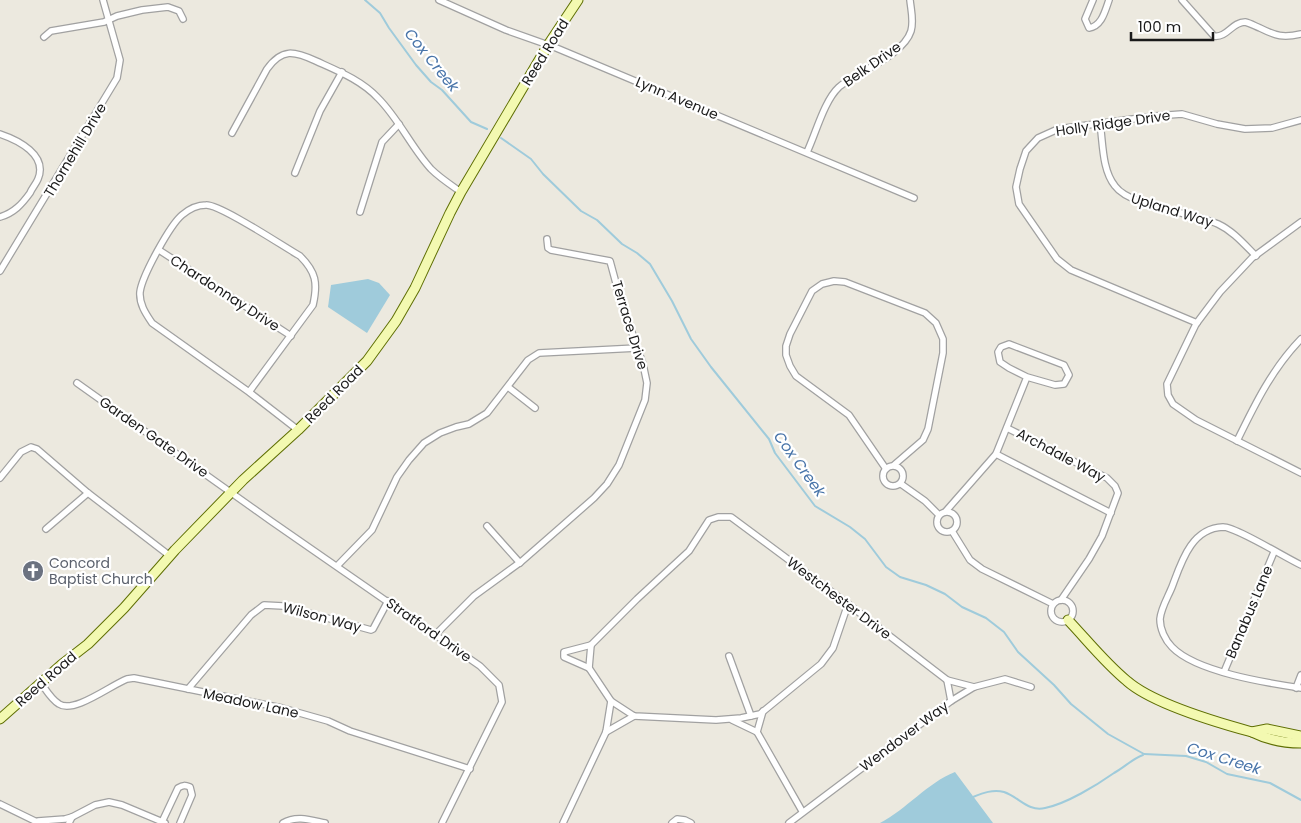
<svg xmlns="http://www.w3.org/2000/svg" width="1301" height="823" font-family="Poppins,sans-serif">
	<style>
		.water { fill: #9fcbdb }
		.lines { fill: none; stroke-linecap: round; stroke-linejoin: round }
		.stream { stroke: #9fcbdb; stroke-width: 2 }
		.street-casing { stroke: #a1a1a1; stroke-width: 8 }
		.secondary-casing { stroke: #5f6f04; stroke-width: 11 }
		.street { stroke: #fff; stroke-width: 5.5 }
		.secondary { stroke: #f3f9b1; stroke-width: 9 }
		.labels { text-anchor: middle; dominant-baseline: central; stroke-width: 4.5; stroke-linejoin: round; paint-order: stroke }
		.street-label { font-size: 14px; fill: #1a1a1a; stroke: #fff }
		.worship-label { font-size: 14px; fill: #5b616d; stroke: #fff; text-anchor: start }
		.water-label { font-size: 15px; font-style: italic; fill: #4874a9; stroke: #fff }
	</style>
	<rect width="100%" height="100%" fill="#ece9df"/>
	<g class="water">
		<path d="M368,279L379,283L390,295L367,333L328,307L331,285Z"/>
		<path d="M955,772L993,823H880C907,809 927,783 955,772Z"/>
	</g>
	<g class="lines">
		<g class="stream">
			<path d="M365,0L380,13L389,28L416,65L431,82L442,90L471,122L487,129"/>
			<path d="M501,138L531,159L543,174L581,211L597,220L622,244L637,253L650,264L672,301L691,339L711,367L769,439L775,453L815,506L850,527L865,539L886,567L900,577L926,585L945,594L962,607L986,618L1004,632L1018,652L1054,685L1071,704L1108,734L1144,754L1186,756L1206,762L1227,774L1270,783L1301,800"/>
			<path d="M973,797C983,793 993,789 1004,792C1019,797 1028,812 1045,808C1066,804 1097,785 1114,773C1125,767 1132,759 1143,755"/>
		</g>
		<g class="street-casing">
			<g id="street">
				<path d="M439,0L506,30L554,47L914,198"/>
				<path d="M1093,0L1085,19L1089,28C1102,26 1105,11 1109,0"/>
				<path d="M1182,0L1214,36C1227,38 1232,22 1245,22C1250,23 1255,26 1260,28C1276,36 1283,38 1301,34"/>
				<path d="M44,37L51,31L104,22L117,16L142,10L168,7L179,11L183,19"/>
				<path d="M1100,123C1103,143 1102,170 1115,186C1130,207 1192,212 1218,224C1233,231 1244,244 1256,256"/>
				<path d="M232,133L267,69C282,48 294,51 316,61C338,71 361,80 378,98C399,119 411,147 431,169C440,178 451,185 461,192"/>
				<path d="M0,134C18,140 48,155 38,179C36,184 32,188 30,193C22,204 14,213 0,217"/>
				<path d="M807,152C816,133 824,101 839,87C858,71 903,56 911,31C914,21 911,10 910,0"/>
				<path d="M295,173L320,111L342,72"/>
				<path d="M360,212L382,142L399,124"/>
				<path d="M1301,222L1252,258L1220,292L1196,324L1167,384L1168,395L1173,404L1196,420L1301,473"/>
				<path d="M159,250L291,336"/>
				<path d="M0,271L117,78L120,60L103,0"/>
				<path d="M1197,323L1071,270L1057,259L1019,204L1016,187L1020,169L1026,151L1038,138L1058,129L1155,116L1182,114L1217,124L1245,129L1272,128L1301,120"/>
				<path d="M77,383L271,521L480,666L499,685L502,702L442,823"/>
				<path d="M508,387L535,408"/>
				<path d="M249,392L313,305C318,283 316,272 300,256C284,247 220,204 206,205C197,205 189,209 182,215C170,225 142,276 140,292C139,304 146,314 152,323L249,392L298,430"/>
				<path d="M1007,428L1107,478L1115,486L1118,493L1102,536L1089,559L1061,600"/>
				<path d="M1237,441C1255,404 1272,369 1301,339"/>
				<path d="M996,454L1111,513"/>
				<circle cx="893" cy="476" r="10"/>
				<path d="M886,469L849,415L796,376L790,366L786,355V346L790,334L812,291L822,284L834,281L845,282L925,313L936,323L943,339V353L928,429L923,440L894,465"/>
				<path d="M0,478L21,452L31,447L37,449L88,493L170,556"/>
				<path d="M901,484L925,501L939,515"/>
				<path d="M946,511L996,454L1027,377L1055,385L1064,384L1069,375L1064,365L1009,344L1001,347L998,352L1000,362L1009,368L1027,377"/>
				<circle cx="947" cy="522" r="10"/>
				<path d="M487,526L520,563"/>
				<path d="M46,529L88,493"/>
				<path d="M952,531L970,560L982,569L1053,604"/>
				<path d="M1301,565C1286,558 1236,527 1223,527C1191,528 1181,563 1172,587C1168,597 1161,608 1160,619C1160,629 1165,640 1172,647C1196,672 1267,683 1301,688"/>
				<path d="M337,566L372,530L397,477L409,460L424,443L440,433L456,427L469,424L487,413L528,360L539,353L637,348"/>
				<circle cx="1062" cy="611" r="11"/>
				<path d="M435,635L474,596L522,561L594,498L607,484L619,465L645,400L647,383L643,364L620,298L610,261L551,250L548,248L547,239"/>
				<path d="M729,656L751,716"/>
				<path d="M589,668L564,657V652L591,645"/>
				<path d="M1224,672L1274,552"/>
				<path d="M947,680L974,687"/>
				<path d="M41,683C46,690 51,699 59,704C74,714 111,685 127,679L134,678L154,682L282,708L328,721L350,731L470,769"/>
				<path d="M1296,688L1301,675"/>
				<path d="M188,689L251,615L264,605L283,606L371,630L373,629L388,601"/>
				<path d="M611,701L634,716L716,720L741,718L760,714L821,664L833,648L848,604"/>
				<path d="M763,711L757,732L802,811"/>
				<path d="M732,720L757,732"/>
				<path d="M606,732L634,716"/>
				<path d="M0,804L39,823"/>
				<path d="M38,821L65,819L72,817"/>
				<path d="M162,822L178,788C183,785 185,785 190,787L192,795L180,823"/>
				<path d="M69,823L72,817L95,805L109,802L122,805L165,823"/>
				<path d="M283,823C296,815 311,820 325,823"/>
				<path d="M563,823L606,732L611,701L589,668L591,645L637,599L689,551L709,520L718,517H731L848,604L947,680L951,701"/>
				<path d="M672,823L677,819L685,820L691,823"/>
				<path d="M789,823L951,701L974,687L1005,679L1031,687"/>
			</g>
		</g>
		<g class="secondary-casing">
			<g id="secondary">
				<path d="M1068,620C1087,640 1105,663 1127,681C1152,703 1219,723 1252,732C1266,739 1285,743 1301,743"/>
				<path d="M0,719L61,665L88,644L124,608L175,550L243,480L298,430L367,361L396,321L415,288L450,213L461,192L548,45L578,0"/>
				<path d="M1252,732L1267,729L1301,736"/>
			</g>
		</g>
		<use href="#street" class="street"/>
		<use href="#secondary" class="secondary"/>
	</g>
	<defs>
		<g id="church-disc" transform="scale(1.125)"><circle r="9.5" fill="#6b7280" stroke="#fff"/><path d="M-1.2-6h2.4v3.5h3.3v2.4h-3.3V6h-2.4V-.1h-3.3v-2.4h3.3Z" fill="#fff"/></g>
	</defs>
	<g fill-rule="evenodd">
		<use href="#church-disc" x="33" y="571"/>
	</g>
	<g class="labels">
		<g class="street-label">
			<text transform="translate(545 52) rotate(-58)">Reed Road</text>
			<text transform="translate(872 64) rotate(-35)">Belk Drive</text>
			<text transform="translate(677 98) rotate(23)">Lynn Avenue</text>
			<text transform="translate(1113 123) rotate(-8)">Holly Ridge Drive</text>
			<text transform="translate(75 150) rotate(-59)">Thornehill Drive</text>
			<text transform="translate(1172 210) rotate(17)">Upland Way</text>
			<text transform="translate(225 293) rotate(33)">Chardonnay Drive</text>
			<text transform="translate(630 325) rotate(73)">Terrace Drive</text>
			<text transform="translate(334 394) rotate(-45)">Reed Road</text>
			<text transform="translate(154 437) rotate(35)">Garden Gate Drive</text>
			<text transform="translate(1061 455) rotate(28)">Archdale Way</text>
			<text transform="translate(839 598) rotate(37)">Westchester Drive</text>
			<text transform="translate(1249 612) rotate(-67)">Banabus Lane</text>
			<text transform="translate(322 617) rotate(15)">Wilson Way</text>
			<text transform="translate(429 630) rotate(35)">Stratford Drive</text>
			<text transform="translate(46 679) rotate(-41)">Reed Road</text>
			<text transform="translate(251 703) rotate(12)">Meadow Lane</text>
			<text transform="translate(904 736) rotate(-37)">Wendover Way</text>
		</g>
		<g class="worship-label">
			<text x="49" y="563">Concord<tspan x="49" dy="16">Baptist Church</tspan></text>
		</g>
		<g class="water-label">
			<text transform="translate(432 60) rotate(51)">Cox Creek</text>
			<text transform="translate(800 464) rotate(54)">Cox Creek</text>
			<text transform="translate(1224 758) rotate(17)">Cox Creek</text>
		</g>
	</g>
	<path d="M1131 32v8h82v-8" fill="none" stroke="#1a1a1a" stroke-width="2.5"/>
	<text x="1138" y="32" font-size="15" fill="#1a1a1a" stroke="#ffffff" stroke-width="4" paint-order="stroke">100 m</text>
</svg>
